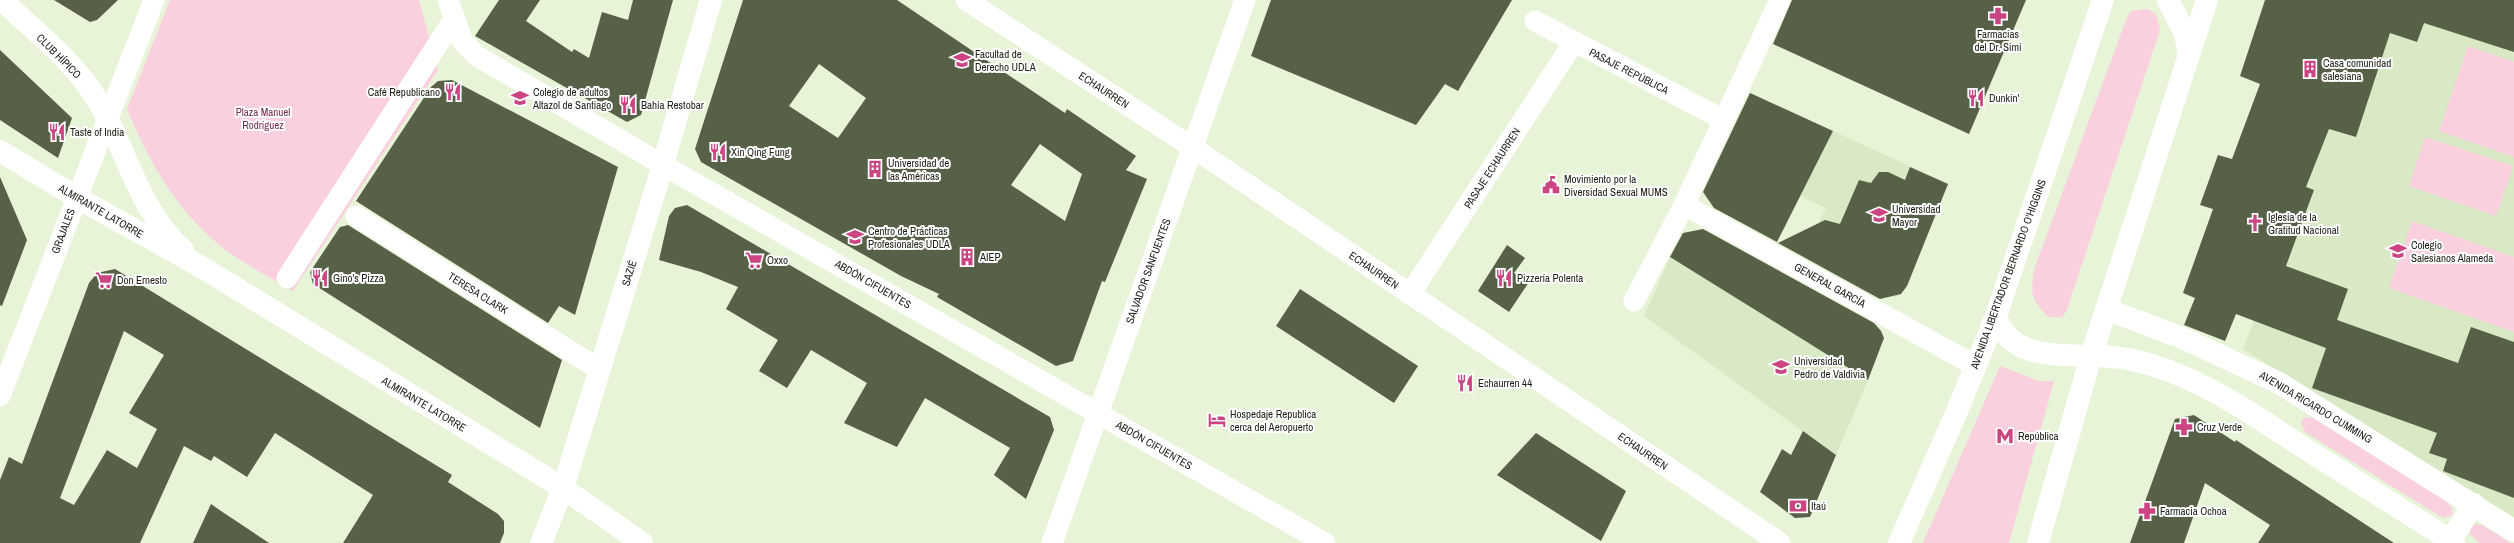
<svg xmlns="http://www.w3.org/2000/svg" width="2514" height="543" font-family="'Archivo Narrow',sans-serif">
	<style>
		.built { fill: #d9e9c5 }
		.green { fill: #fad0de }
		.building { fill: #566147; fill-rule: evenodd }
		.lines { fill: none; stroke-linecap: round; stroke-linejoin: round }
		.street { stroke: #fff; stroke-width: 21 }
		.secondary { stroke: #fff; stroke-width: 22 }
		.primary { stroke: #fff; stroke-width: 22 }
		.labels { text-anchor: middle; stroke-width: 4; stroke-linejoin: round; paint-order: stroke }
		.poi-label { font-size: 11px; fill: #1c2016; stroke: #fff; text-anchor: start }
		.street-label { font-size: 11px; fill: #1c2016; stroke: #fff }
		.park-label { font-size: 11px; fill: #76314e; stroke: #fff }
	</style>
	<rect width="100%" height="100%" fill="#e7f4d7"/>
	<g class="built">
		<path d="M2493,0H2514V517L2243,349L2287,236L2296,239L2314,190L2306,187L2329,129L2356,137L2390,33L2417,42L2424,23L2401,16Z"/>
		<path d="M1833,131L1948,184L1907,286L1901,294L1895,297L1883,296L1804,252L1826,208L1800,196Z"/>
		<path d="M1670,257L1868,380L1836,455L1644,316Z"/>
	</g>
	<g class="green">
		<path d="M170,0H419L438,70L293,291C268,276 240,262 218,244C175,208 148,160 127,109Z"/>
		<path d="M2148,9L2156,14L2160,30L2066,312L2062,317H2049C2030,301 2030,291 2035,267L2126,20L2131,11Z"/>
		<path d="M2468,46L2514,62V157L2439,131Z"/>
		<path d="M2425,137L2513,166L2496,216L2409,186Z"/>
		<path d="M2412,221L2514,257V332L2389,288Z"/>
		<path d="M2000,366L2039,381H2054L2009,543H1923Z"/>
		<path d="M2306,417L2313,418L2447,502L2452,508V515L2445,518L2438,515L2305,432L2301,424L2302,420Z"/>
		<path d="M2476,524L2484,526L2510,543H2480L2470,534L2471,528Z"/>
	</g>
	<g class="building">
		<path d="M54,0H118L97,20L90,22Z"/>
		<path d="M499,0H540L526,21L572,52L574,49L589,58L602,12L628,20L633,0H673L641,115L627,122L475,36Z"/>
		<path d="M743,0H897L1065,113L1067,109L1136,156L1126,170L1147,179L1105,282L1102,281L1073,361L1056,366L937,297L939,294L901,276L701,162L695,149ZM819,64L866,98L838,138L789,106ZM1040,144L1082,174L1065,221L1011,185Z"/>
		<path d="M1271,0H1512L1458,91L1445,84L1416,125L1251,56Z"/>
		<path d="M1792,0H2026L1969,134L1773,44Z"/>
		<path d="M2265,0H2514V52L2424,23L2417,42L2390,33L2356,137L2329,129L2306,187L2314,190L2286,266L2348,289L2337,320L2458,363L2471,327L2514,342V498L2443,471L2447,459L2429,453L2437,433L2312,388L2326,348L2236,314L2225,341L2184,325L2195,298L2183,293L2213,209L2200,205L2218,155L2232,159L2260,84L2240,76Z"/>
		<path d="M0,50L72,118L58,158L0,120Z"/>
		<path d="M452,80L618,167L575,315L559,306L548,323L356,201L431,87L438,81Z"/>
		<path d="M1750,93L1833,131L1777,242L1714,208L1703,192Z"/>
		<path d="M1910,167L1948,184L1907,286L1901,294L1880,299L1778,243L1825,220L1840,224L1859,180L1871,183L1879,172H1888L1905,180Z"/>
		<path d="M0,177L27,240L2,306L0,305Z"/>
		<path d="M687,205L1050,417L1054,430L1026,499L994,475L1010,448L925,398L897,447L844,423L867,383L811,350L787,388L759,371L778,340L726,309L738,287L701,272L659,260L669,216L675,208Z"/>
		<path d="M348,225L562,360L540,428L313,284L310,272L340,227Z"/>
		<path d="M1703,229L1874,323L1881,331L1884,338L1868,380L1670,257L1683,233Z"/>
		<path d="M1507,245L1525,258L1514,273L1529,282L1509,312L1478,291Z"/>
		<path d="M115,269L452,475L448,482L498,514L504,521V533L500,543H343L373,495L275,433L247,477L214,456L211,461L184,446L140,543H0V480L9,457L22,464L89,283L97,273ZM124,331L164,355L129,413L157,429L137,468L107,450L74,505L60,498Z"/>
		<path d="M1300,289L1418,366L1394,403L1276,326Z"/>
		<path d="M2194,415L2235,442L2236,440L2394,543H2258L2270,525L2205,483L2184,543H2130L2175,419Z"/>
		<path d="M1803,431L1836,455L1810,517L1795,518L1760,492L1782,449L1791,455Z"/>
		<path d="M1536,433L1626,491L1601,541L1497,475Z"/>
		<path d="M211,504L224,513L269,543H193Z"/>
	</g>
	<g class="lines">
		<g class="street">
			<path d="M448,0L463,42L477,56L663,165L1325,543"/>
			<path d="M966,0L1192,147L1780,543"/>
			<path d="M1535,21L1724,120"/>
			<path d="M1684,205L1976,366"/>
			<path d="M356,216L600,370"/>
			<path d="M287,278L454,19"/>
			<path d="M1410,294L1574,42"/>
			<path d="M1634,301L1684,205L1780,0"/>
			<path d="M0,396L154,0"/>
			<path d="M1052,543L1245,0"/>
		</g>
		<g class="secondary">
			<path d="M2,0C34,31 73,60 96,98C127,148 137,209 183,250"/>
			<path d="M0,151L76,197L203,268L563,488L642,543"/>
			<path d="M2106,309L2185,339L2279,383L2514,531"/>
			<path d="M2091,356C2173,354 2249,413 2315,455C2361,484 2408,513 2454,543"/>
			<path d="M2450,541L2474,504"/>
			<path d="M541,543L563,488L656,188L711,0"/>
		</g>
		<g class="primary">
			<path d="M2168,0L2185,34L2189,56"/>
			<path d="M1996,316C2010,359 2054,354 2091,356"/>
			<path d="M1899,543L1958,409L1996,316L2103,0"/>
			<path d="M2038,543L2091,356L2207,0"/>
		</g>
	</g>
	<defs>
		<g id="pharmacy-bare" transform="scale(1.38)"><path d="M-2-6h4v4h4v4h-4v4h-4v-4h-4v-4h4Z" fill="#cc4482" stroke="#fff" stroke-width="2.5" paint-order="stroke"/></g>
		<g id="university-bare" transform="scale(1.38)"><path d="M0-5L7-2L0 1L-7-2ZM-4 1L0 2.5L4 1V4Q0 6-4 4Z" fill="#cc4482" stroke="#fff" stroke-width="2.5" paint-order="stroke"/></g>
		<g id="building-bare" transform="scale(1.38)"><path d="M-4-6H4V6H1V3H-1V6H-4ZM-2.5-4.3h1.7v1.8h-1.7ZM.8-4.3h1.7v1.8H.8ZM-2.5-1h1.7V.8h-1.7ZM.8-1h1.7V.8H.8Z" fill="#cc4482" stroke="#fff" stroke-width="2.5" paint-order="stroke"/></g>
		<g id="restaurant-bare" transform="scale(1.38)"><path d="M-5-6h1v4h1v-4h1v4h1v-4h1v5L-1.5 .5V6h-2V.5L-5-1ZM5-6V6H3V1.5H1.5Q1.5-4 5-6Z" fill="#cc4482" stroke="#fff" stroke-width="2.5" paint-order="stroke"/></g>
		<g id="school-bare" transform="scale(1.38)"><path d="M0-5L7-2L0 1L-7-2ZM-4 1L0 2.5L4 1V4Q0 6-4 4Z" fill="#cc4482" stroke="#fff" stroke-width="2.5" paint-order="stroke"/></g>
		<g id="civic-bare" transform="scale(1.38)"><path d="M-.6-6.5H3V-4.5H.6V-3L4-1V1h2V6H-6V1h2V-1L-.6-3ZM-1.2 2.5V6h2.4V2.5Z" fill="#cc4482" stroke="#fff" stroke-width="2.5" paint-order="stroke"/></g>
		<g id="church-bare" transform="scale(1.38)"><path d="M-1.2-6h2.4v3.5h3.3v2.4h-3.3V6h-2.4V-.1h-3.3v-2.4h3.3Z" fill="#cc4482" stroke="#fff" stroke-width="2.5" paint-order="stroke"/></g>
		<g id="supermarket-bare" transform="scale(1.38)"><path d="M-6-5.5h2.5l.6 2H6L4.5 2H-2.5L-4.4-4H-6ZM-1.5 3.2a1.3 1.3 0 1 0 .1 0ZM3 3.2a1.3 1.3 0 1 0 .1 0Z" fill="#cc4482" stroke="#fff" stroke-width="2.5" paint-order="stroke"/></g>
		<g id="hotel-bare" transform="scale(1.38)"><path d="M-6-4.5h1.5V1H6V5H4.5V3h-9V5H-6ZM-4 0a1.8 1.8 0 1 1 3.6 0ZM.5 0V-2.5h3Q6-2.5 6 0Z" fill="#cc4482" stroke="#fff" stroke-width="2.5" paint-order="stroke"/></g>
		<g id="metro-bare" transform="scale(1.38)"><path d="M-5.5 5V-5H-3L0 0L3-5H5.5V5H3V-.5L0 4L-3-.5V5Z" fill="#cc4482" stroke="#fff" stroke-width="2.5" paint-order="stroke"/></g>
		<g id="bank-bare" transform="scale(1.38)"><path d="M-6-4H6V4H-6ZM0-2.3a2.3 2.3 0 1 0 0 4.6a2.3 2.3 0 1 0 0-4.6Z" fill="#cc4482" stroke="#fff" stroke-width="2.5" paint-order="stroke"/></g>
	</defs>
	<g fill-rule="evenodd">
		<use href="#pharmacy-bare" x="1998" y="16"/>
		<use href="#university-bare" x="962" y="60"/>
		<use href="#building-bare" x="2310" y="69"/>
		<use href="#restaurant-bare" x="453" y="92"/>
		<use href="#school-bare" x="520" y="98"/>
		<use href="#restaurant-bare" x="1976" y="98"/>
		<use href="#restaurant-bare" x="628" y="105"/>
		<use href="#restaurant-bare" x="57" y="132"/>
		<use href="#restaurant-bare" x="718" y="152"/>
		<use href="#building-bare" x="875" y="169"/>
		<use href="#civic-bare" x="1551" y="185"/>
		<use href="#university-bare" x="1879" y="215"/>
		<use href="#church-bare" x="2255" y="223"/>
		<use href="#university-bare" x="855" y="237"/>
		<use href="#school-bare" x="2398" y="251"/>
		<use href="#building-bare" x="967" y="257"/>
		<use href="#supermarket-bare" x="754" y="260"/>
		<use href="#restaurant-bare" x="320" y="278"/>
		<use href="#restaurant-bare" x="1504" y="278"/>
		<use href="#supermarket-bare" x="104" y="280"/>
		<use href="#university-bare" x="1781" y="367"/>
		<use href="#restaurant-bare" x="1465" y="383"/>
		<use href="#hotel-bare" x="1217" y="420"/>
		<use href="#pharmacy-bare" x="2184" y="427"/>
		<use href="#metro-bare" x="2005" y="436"/>
		<use href="#bank-bare" x="1798" y="506"/>
		<use href="#pharmacy-bare" x="2147" y="511"/>
	</g>
	<g class="labels">
		<g class="poi-label">
			<text x="1998" y="38" text-anchor="middle">Farmacias<tspan x="1998" dy="13">del Dr. Simi</tspan></text>
			<text x="975" y="58">Facultad de<tspan x="975" dy="13">Derecho UDLA</tspan></text>
			<text x="2323" y="67">Casa comunidad<tspan x="2323" dy="13">salesiana</tspan></text>
			<text x="440" y="96" text-anchor="end">Café Republicano</text>
			<text x="533" y="96">Colegio de adultos<tspan x="533" dy="13">Altazol de Santiago</tspan></text>
			<text x="1989" y="102">Dunkin'</text>
			<text x="641" y="109">Bahía Restobar</text>
			<text x="70" y="136">Taste of India</text>
			<text x="731" y="156">Xin Qing Fung</text>
			<text x="888" y="167">Universidad de<tspan x="888" dy="13">las Américas</tspan></text>
			<text x="1564" y="183">Movimiento por la<tspan x="1564" dy="13">Diversidad Sexual MUMS</tspan></text>
			<text x="1892" y="213">Universidad<tspan x="1892" dy="13">Mayor</tspan></text>
			<text x="2268" y="221">Iglesia de la<tspan x="2268" dy="13">Gratitud Nacional</tspan></text>
			<text x="868" y="235">Centro de Prácticas<tspan x="868" dy="13">Profesionales UDLA</tspan></text>
			<text x="2411" y="249">Colegio<tspan x="2411" dy="13">Salesianos Alameda</tspan></text>
			<text x="980" y="261">AIEP</text>
			<text x="767" y="264">Oxxo</text>
			<text x="333" y="282">Gino's Pizza</text>
			<text x="1517" y="282">Pizzería Polenta</text>
			<text x="117" y="284">Don Ernesto</text>
			<text x="1794" y="365">Universidad<tspan x="1794" dy="13">Pedro de Valdivia</tspan></text>
			<text x="1478" y="387">Echaurren 44</text>
			<text x="1230" y="418">Hospedaje Republica<tspan x="1230" dy="13">cerca del Aeropuerto</tspan></text>
			<text x="2197" y="431">Cruz Verde</text>
			<text x="2018" y="440">República</text>
			<text x="1811" y="510">Itaú</text>
			<text x="2160" y="515">Farmacia Ochoa</text>
		</g>
		<g class="street-label">
			<text transform="translate(59 56) rotate(45)" y="4">CLUB HÍPICO</text>
			<text transform="translate(1629 71) rotate(27)" y="4">PASAJE REPÚBLICA</text>
			<text transform="translate(1104 90) rotate(33)" y="4">ECHAURREN</text>
			<text transform="translate(1492 168) rotate(-57)" y="4">PASAJE ECHAURREN</text>
			<text transform="translate(101 211) rotate(30)" y="4">ALMIRANTE LATORRE</text>
			<text transform="translate(63 231) rotate(-69)" y="4">GRAJALES</text>
			<text transform="translate(1374 270) rotate(34)" y="4">ECHAURREN</text>
			<text transform="translate(1148 271) rotate(-70)" y="4">SALVADOR SANFUENTES</text>
			<text transform="translate(629 273) rotate(-73)" y="4">SAZIÉ</text>
			<text transform="translate(2008 274) rotate(-70)" y="4">AVENIDA LIBERTADOR BERNARDO O'HIGGINS</text>
			<text transform="translate(873 284) rotate(30)" y="4">ABDÓN CIFUENTES</text>
			<text transform="translate(1830 285) rotate(29)" y="4">GENERAL GARCÍA</text>
			<text transform="translate(478 293) rotate(32)" y="4">TERESA CLARK</text>
			<text transform="translate(424 404) rotate(31)" y="4">ALMIRANTE LATORRE</text>
			<text transform="translate(2316 407) rotate(31)" y="4">AVENIDA RICARDO CUMMING</text>
			<text transform="translate(1154 445) rotate(30)" y="4">ABDÓN CIFUENTES</text>
			<text transform="translate(1643 451) rotate(34)" y="4">ECHAURREN</text>
		</g>
		<g class="park-label">
			<text x="263" y="116">Plaza Manuel<tspan x="263" dy="13">Rodríguez</tspan></text>
		</g>
	</g>
</svg>
